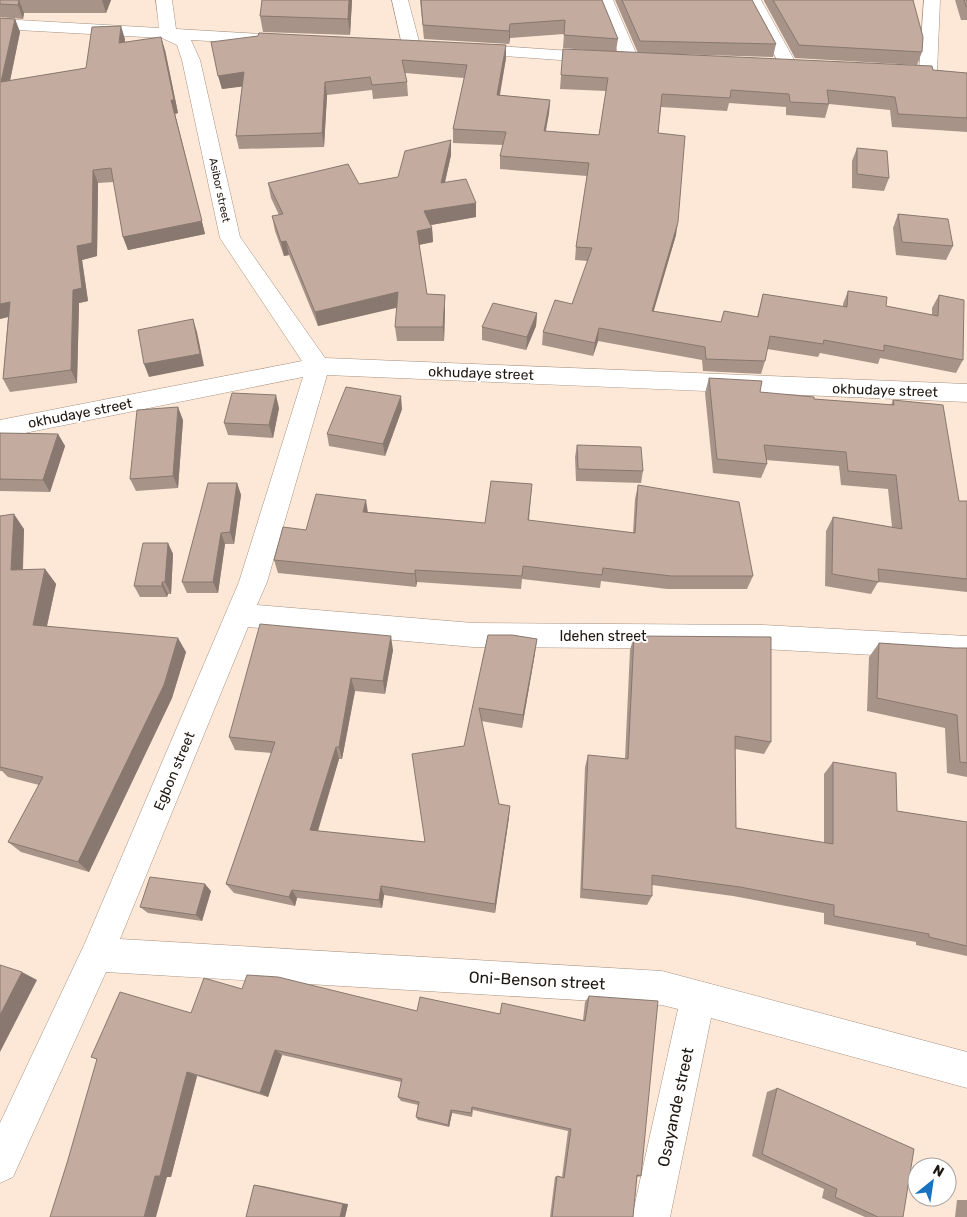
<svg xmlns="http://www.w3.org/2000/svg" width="967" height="1217" font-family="Rubik,sans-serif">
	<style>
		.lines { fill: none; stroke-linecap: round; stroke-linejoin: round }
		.street-casing { stroke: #a59181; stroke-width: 1 }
		.street { fill: #fff; fill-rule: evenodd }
		.wall { fill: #a89389 }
		.shaded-wall { fill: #88786f }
		.building { fill: #c3ab9f; stroke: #88786f }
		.labels { text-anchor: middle; stroke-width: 4; stroke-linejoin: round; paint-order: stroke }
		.far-street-label { font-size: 11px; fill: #1f1711; stroke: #fff }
		.street-label { font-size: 14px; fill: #1f1711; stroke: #fff }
		.near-street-label { font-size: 16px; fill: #1f1711; stroke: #fff }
	</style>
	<rect width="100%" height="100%" fill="#fde7d6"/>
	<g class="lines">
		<g class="street-casing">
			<g id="street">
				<path d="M156,0H172L176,29L279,35L285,36L288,40L285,44L279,45L191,40L200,60L240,237L325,358L967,384V402L327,375L267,582L257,605L473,623L763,625L967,636V660L763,649L473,647L248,627L120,939L662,971L967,1052V1088L711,1018L670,1217H632L678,1009L662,1005L106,972L13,1177L0,1183V1123L85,943L239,582L303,377L0,438V420L302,361L220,238L182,60L177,45L162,38L0,29V19L159,28Z"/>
				<path d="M392,0H408L420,45L417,49H405L402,45Z"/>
				<path d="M597,0H613L639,60L636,64H624L621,60Z"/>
				<path d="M745,0H761L797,65L794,69H782Z"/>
				<path d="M924,0H940L937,72L934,76H922L919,72Z"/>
				<path d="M469,44L601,53L607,54L610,58L607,62L601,63L463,53L460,49L463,45Z"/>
			</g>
		</g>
		<use href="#street" class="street"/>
	</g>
	<g class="wall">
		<path d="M0,0H111L106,13H24L23,19L0,17Z"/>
		<path d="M262,0H352L350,35L263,32L260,16Z"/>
		<path d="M420,0H602L618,39L616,51L638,53L615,0H752L776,44L773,57L673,54L933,70L967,73V132L892,127L890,110L829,104L825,118L786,115V107L729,103L727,111L661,107L658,133L676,235L653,311L721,322L724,311L757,317L763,294L843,307V304L848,291L886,306L932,315V308L939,295L963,360L956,373L880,358L878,364L820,353L818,357L767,349L765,361L761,374L703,371L702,360L598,341L593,356L542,345L543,332L572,304L588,261L575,260L576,247L587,176L500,169V156L503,145L453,143V129L464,78L405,73L407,82L408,96L373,99L372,90L327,95L324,147L239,149L236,136L242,86L222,89L211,42L506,58L500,95L550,100L549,113L546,131L599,135L606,91L560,89L563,49L597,51L563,48L564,34L510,38L509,44L424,39Z"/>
		<path d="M764,0H913L922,52L917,65L795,58L764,1Z"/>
		<path d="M955,0H967V20H961Z"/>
		<path d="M0,18L15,19L20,32L10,81L86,68L125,39V42L165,50L178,113L175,114L205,234L128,250L123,237L114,182L98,183L97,256L82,260L88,301L79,303L77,383L10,392L3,379L8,317L0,319Z"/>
		<path d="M451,140V155L445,183L476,217L431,225L432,228L433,242L419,245L427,294L445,295V309L444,341H397L395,327L397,307L318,326L289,255L284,256L275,231L272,216L279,215L271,198L268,183L359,184L398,177Z"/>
		<path d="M857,148L889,178L884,191L852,188V161Z"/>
		<path d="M898,214L953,246L946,260L896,255L893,228Z"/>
		<path d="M537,313L536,326L526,350L482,340V327Z"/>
		<path d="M709,378L760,392L814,399L891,405L893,400L959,501H967V592L878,582L871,594L825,586L826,531L833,517L892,527L888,489L841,485L839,466L766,460L767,464L761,478L713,473L705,393Z"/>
		<path d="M279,408L273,438L228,435L224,423Z"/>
		<path d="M402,409L385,456L329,446L327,434Z"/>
		<path d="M183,420L178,488L136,491L130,479Z"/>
		<path d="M0,433L58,434L65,446L50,492L0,491Z"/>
		<path d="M577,445L643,471L641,483L576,481L575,457Z"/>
		<path d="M237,483L241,495L234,544H225L218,593H187L182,582Z"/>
		<path d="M532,484L529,521L633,533L635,499L638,485L753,576L747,589H667L601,581L600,588L522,579L521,589L417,582L416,587L278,573L274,560L306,530L368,512L485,523Z"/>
		<path d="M0,516L24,529L23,570L45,569L56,584L47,626L186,652L172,698L89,872L21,852L8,842L39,785L8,777L2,771H0Z"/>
		<path d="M168,543L173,554L171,594H168L167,597H140L134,586Z"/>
		<path d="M488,635L535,653L522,728L481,721L499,804L509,817L495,913L384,895L382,908L297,898L295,906L234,893L226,884L272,753L235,750L229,737L393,650L385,694L355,691L342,759H339L318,831L425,842L464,746Z"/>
		<path d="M634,636L771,742L764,754L735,749L736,828L824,843V774L833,762L897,811L967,822V956L916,945V942L824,924V913L733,896L652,885V896L647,905L580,898L585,767L588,755L625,759L630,650Z"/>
		<path d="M879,643L954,648H967V777L947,773L945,728L867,711L869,657Z"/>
		<path d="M211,891L202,921L148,913L140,907Z"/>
		<path d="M242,989L417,1011L500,1014L583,1020L585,1002L589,996L641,1176L637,1177L633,1217H550L555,1177L557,1176L562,1177L568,1131L473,1110L472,1117L452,1113L449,1127L418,1120L416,1117L418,1105L401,1101L398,1097L401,1082L282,1055L268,1097L197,1076L171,1177H167L191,1013Z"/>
		<path d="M777,1088L903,1217H865L822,1198L824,1189L752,1156L767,1092Z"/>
		<path d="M254,1185L263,1186L348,1204L345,1217H246Z"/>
		<path d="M957,1200H967V1217H955Z"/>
	</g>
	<g class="shaded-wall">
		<path d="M19,0L24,13L23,19L18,5Z"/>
		<path d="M102,0H111L106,13Z"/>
		<path d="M349,0H352L350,35L348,19Z"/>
		<path d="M15,19L20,32L7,95L1,82Z"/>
		<path d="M510,24V38L509,44V31Z"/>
		<path d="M121,26L125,39L123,56L119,43Z"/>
		<path d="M161,37L165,50L178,113L175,114L205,234L128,250L123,237L171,100Z"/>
		<path d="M506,45V58L497,109V95Z"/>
		<path d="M244,72L247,86L222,89L218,76Z"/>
		<path d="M325,82L327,95L324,147L322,133Z"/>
		<path d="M550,100L549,113L543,144L544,131Z"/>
		<path d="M451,140V155L441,198V183Z"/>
		<path d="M93,170L98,183L97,256L82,260L88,301L79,303L77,383L71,370L73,290L77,246Z"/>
		<path d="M476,203V217L425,226L424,211Z"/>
		<path d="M678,222L676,235L650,324L652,311Z"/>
		<path d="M432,228L433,242L418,245L417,231Z"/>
		<path d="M286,241L289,255L284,256L281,242Z"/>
		<path d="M398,292L400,307L318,326L315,312Z"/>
		<path d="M445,295V309L444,341L443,327Z"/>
		<path d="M10,302L16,315L0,319V304Z"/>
		<path d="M537,313L536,326L526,350L527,337Z"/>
		<path d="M193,319L197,332L204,366L149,377L144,364Z"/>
		<path d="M599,328L598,341L593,356L595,343Z"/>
		<path d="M276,395L279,408L273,438L269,425Z"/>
		<path d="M401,396L402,409L385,456L383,444Z"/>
		<path d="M178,407L183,420L178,488L173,476Z"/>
		<path d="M58,434L65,446L50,492L43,480Z"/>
		<path d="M237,483L241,495L234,544L230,532Z"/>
		<path d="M366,500L368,513L363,512Z"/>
		<path d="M14,514L24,529L22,585L11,570Z"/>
		<path d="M221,533L225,544L218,593L213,582Z"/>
		<path d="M168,543L173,554L171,594L165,582Z"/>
		<path d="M45,569L56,584L44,639L33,625Z"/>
		<path d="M415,570L417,582L416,587L415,574Z"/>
		<path d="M162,582L168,594L167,597L162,586Z"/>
		<path d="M391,636L393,650L385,694L383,681Z"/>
		<path d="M178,638L186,652L172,698L89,872L78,862Z"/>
		<path d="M537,639L535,653L522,728L523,715Z"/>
		<path d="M351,678L355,691L342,759L339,747Z"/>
		<path d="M336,747L339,759L315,840L310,830Z"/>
		<path d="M510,806L509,817L495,913V904Z"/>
		<path d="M205,884L211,891L202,921L196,915Z"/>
		<path d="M381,886L384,895L382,908L379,900Z"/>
		<path d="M292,890L297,898L295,906L289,897Z"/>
		<path d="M22,972L37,980L0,1052V1015Z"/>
		<path d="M275,1050L282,1055L268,1097L260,1093Z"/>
		<path d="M187,1072L197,1076L171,1177H167L156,1217H144L155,1176Z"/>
		<path d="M451,1110L452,1113L449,1127L448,1125Z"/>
		<path d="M343,1204H348L345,1217H340Z"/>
	</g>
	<g class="building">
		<path d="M0,0H19L18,5L0,4Z"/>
		<path d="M262,0H349L348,19L260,16Z"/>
		<path d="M421,0H602L618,39L564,35L565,20L510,24L509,31L423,25Z"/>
		<path d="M622,0H752L776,44L640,41Z"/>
		<path d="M773,0H913L923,37L922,52L799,45Z"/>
		<path d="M964,0H967V7L966,6Z"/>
		<path d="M0,18L15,19L1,82L86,68L92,27L121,26L119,43L161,37L174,100H171L202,221L123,237L111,168L93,170L92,243L77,246L82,288L73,290L71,370L3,379L10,302L0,304Z"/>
		<path d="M259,33L506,45L497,95L550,100L544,131L599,135L608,78L561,75L563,49L932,66L933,70L967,73V118L898,114L895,97L827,90L829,104L790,102L789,94L731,90L730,98L662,94L658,133L685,136L678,222L652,311L721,322L724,311L758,317L763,294L847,307L848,291L887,297L886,306L938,316L939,295L964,300L963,360L884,345V351L824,340L823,344L770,336L765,361L706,359L705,347L599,328L595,343L543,332L555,300L572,304L592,248L576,247L589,163L500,156L506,132L453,129L467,65L402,60L407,82L372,85L370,77L325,82L322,133L236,136L244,72L218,76L211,42L258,36Z"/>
		<path d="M451,140L441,183L466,179L476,203L424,211L432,228L417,231L427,294L445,295L443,327H395L398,292L315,312L286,241L281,242L272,216L283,214L268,183L348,164L359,184L398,177L405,151Z"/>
		<path d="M857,148L887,151L889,178L857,174Z"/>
		<path d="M898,214L948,219L953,246L902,242Z"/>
		<path d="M493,303L537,313L527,337L482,327Z"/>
		<path d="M193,319L200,354L144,364L138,330Z"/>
		<path d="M709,378L762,381L760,392L814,397V399L894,405L893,400L943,405L959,501H967V579L878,569L879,582L832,574L833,517L902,529L896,475L848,471L846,452L764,445L767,464L717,459Z"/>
		<path d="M346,387L401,396L383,444L327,434Z"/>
		<path d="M232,393L276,395L269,425L224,423Z"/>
		<path d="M178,407L173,476L130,479L137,410Z"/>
		<path d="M0,433L58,434L43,480L0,479Z"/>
		<path d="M577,445L641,447L643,471L578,469Z"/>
		<path d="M491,481L532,484L528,520L635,533L638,485L739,502L753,576H671L603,568L602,575L523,566L522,576L415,570V574L274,560L283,527L306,530L316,494L366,500L363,512L485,523Z"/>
		<path d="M208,483H237L230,532L221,533L213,582H182Z"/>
		<path d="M14,514L11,570L45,569L33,625L178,638L164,685L78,862L8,842L43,777L0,767V516Z"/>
		<path d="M143,543H168L165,582H162V586H134Z"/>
		<path d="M260,624L391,636L383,681L351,678L339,747H336L310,830L425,842L412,754L464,746L488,635H512L537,639L523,715L479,708L499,804L510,806L495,904L381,886L379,900L292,890L289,897L226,884L275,742L229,737Z"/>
		<path d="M634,636L771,637V742L735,736L736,828L833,844V762L896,773L897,811L967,822V946L929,937V934L834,916V905L740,887L652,875V896L582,889L588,755L628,759Z"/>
		<path d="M879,643L954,648H967V763L960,762L957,715L877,698Z"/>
		<path d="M150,877L205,884L196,915L140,907Z"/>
		<path d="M0,965L22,972L0,1015Z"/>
		<path d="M247,975L278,977L417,1011L420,997L500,1014L502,1003L585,1021L589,996L658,1001L641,1176L637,1175L633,1217H552L557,1176L564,1178L571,1129L472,1107L471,1113L451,1110L448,1125L416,1117L419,1102L398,1097L402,1079L275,1050L260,1093L187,1072L160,1176H155L144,1217H50L67,1163L97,1059L91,1057L120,992L191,1013L204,978L242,989Z"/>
		<path d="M777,1088L914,1149L903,1217H878L835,1197L837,1189L762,1154Z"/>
		<path d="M254,1185L343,1204L340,1217H246Z"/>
	</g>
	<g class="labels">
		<g class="far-street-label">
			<text transform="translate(220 190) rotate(78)" y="4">Asibor street</text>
		</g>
		<g class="street-label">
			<text transform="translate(481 373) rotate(2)" y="5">okhudaye street</text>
			<text transform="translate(885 390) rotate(2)" y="5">okhudaye street</text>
			<text transform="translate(80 413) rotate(-11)" y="5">okhudaye street</text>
			<text x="603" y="641">Idehen street</text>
			<text transform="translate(174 771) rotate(-67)" y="5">Egbon street</text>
		</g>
		<g class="near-street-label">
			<text transform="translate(537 980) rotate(3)" y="6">Oni-Benson street</text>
			<text transform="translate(675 1107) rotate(-78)" y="6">Osayande street</text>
		</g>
	</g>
	<g transform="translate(932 1182) rotate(30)"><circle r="24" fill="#ffffff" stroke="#a5a2a0"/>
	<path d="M0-4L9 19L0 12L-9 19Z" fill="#1a73c0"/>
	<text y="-8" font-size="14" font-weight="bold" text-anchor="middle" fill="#1f1711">N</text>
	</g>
</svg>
